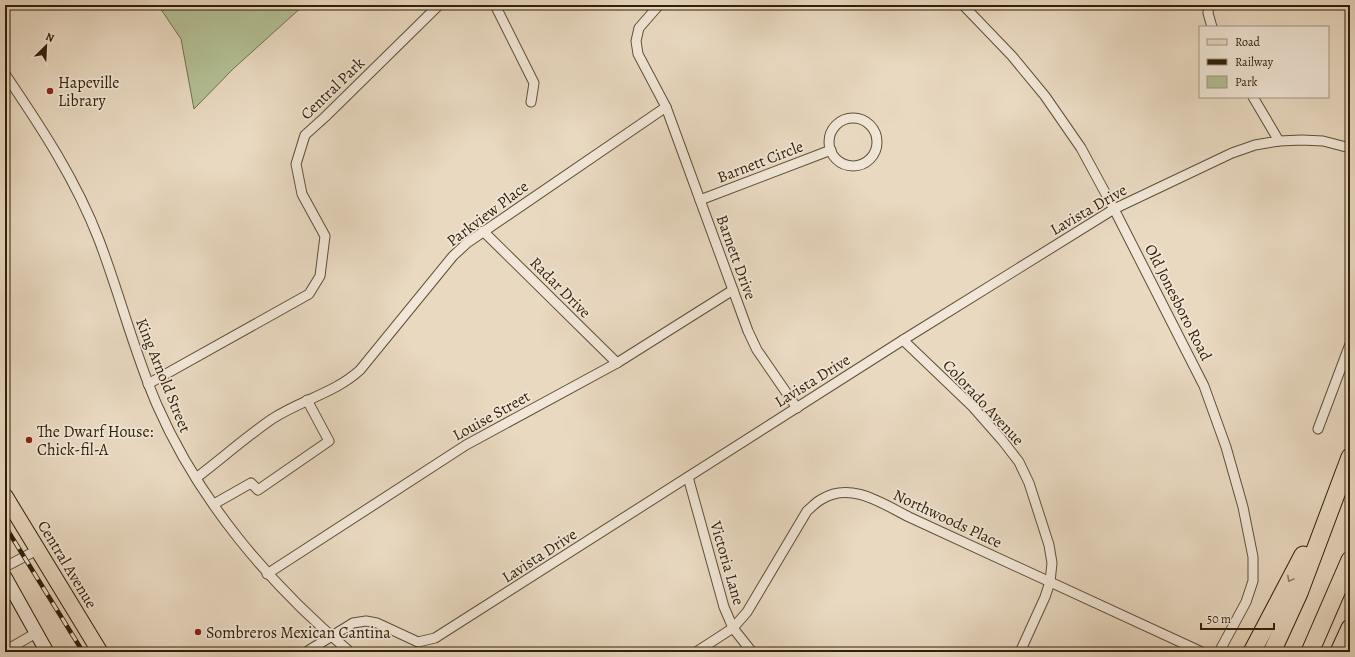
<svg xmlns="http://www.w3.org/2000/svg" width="1355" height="657" font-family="Alegreya,serif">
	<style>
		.green { fill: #b3c095; stroke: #72704e }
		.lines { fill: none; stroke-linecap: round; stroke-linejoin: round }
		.street-casing { stroke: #5f4e36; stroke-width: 11 }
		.secondary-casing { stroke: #311f07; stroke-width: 15 }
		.primary-casing { stroke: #311f07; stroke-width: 17 }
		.highway-casing { stroke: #311f07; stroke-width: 19 }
		.street { stroke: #f1e6d7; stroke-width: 9 }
		.secondary { stroke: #f1e6d7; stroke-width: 13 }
		.primary { stroke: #e9d9c1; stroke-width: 15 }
		.highway { stroke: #e9d9c1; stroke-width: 17 }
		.rail-casing { stroke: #311f07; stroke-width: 4.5 }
		.rail { stroke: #f1e6d7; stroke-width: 3; stroke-dasharray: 9; stroke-linecap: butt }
		.oneway { stroke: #8d7c64 }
		.poi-dot { fill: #8f2418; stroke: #f1e6d7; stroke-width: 1.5 }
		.labels { text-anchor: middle; stroke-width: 3.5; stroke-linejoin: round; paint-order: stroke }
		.poi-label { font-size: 16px; fill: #311f07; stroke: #f1e6d7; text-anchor: start }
		.street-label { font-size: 16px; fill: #311f07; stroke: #f1e6d7 }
	</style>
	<rect width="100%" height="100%" fill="#e9d9c1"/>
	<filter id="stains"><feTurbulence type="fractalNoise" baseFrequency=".005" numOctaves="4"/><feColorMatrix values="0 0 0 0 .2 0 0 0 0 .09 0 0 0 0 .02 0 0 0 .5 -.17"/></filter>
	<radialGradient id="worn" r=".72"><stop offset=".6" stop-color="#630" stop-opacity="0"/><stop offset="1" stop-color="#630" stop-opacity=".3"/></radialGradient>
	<path class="green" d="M158,5H304L233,69L194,109L181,39Z"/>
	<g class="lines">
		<g class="street-casing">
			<g id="street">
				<path d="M495,5L534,83L531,102"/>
				<path d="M659,5L639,28L636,41L638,54L666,107L748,331L757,350L797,408"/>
				<path d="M963,5L1012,56L1045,96L1081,148L1114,209L1204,386L1226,447L1243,507L1253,557V581L1246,602L1219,652"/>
				<path d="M1209,5L1208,13L1212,27"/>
				<path d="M5,74C41,127 76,180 99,240C120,295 134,352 157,405C199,501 270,585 350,652"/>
				<path d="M1253,97L1279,141"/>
				<circle cx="853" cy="142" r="24"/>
				<path d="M700,200L831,150"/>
				<path d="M483,231L617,363"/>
				<path d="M903,340L973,407L1002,440L1019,462L1029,483L1049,545L1052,563L1050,582L1045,597L1020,652"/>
				<path d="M148,384L309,294L320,276L325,236L302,194L296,164L305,135L325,117L439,5"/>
				<path d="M1318,429L1350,344"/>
				<path d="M688,477L724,607L733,628L752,652"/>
				<path d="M196,478C221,459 246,437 272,419C301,400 335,393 360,370L453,256L467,243L666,107"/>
				<path d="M214,504L251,483L258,490L329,441L307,400"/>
				<path d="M5,567L39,549"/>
				<path d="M267,574L466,445L617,363L733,290"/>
				<path d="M5,651L36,633"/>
				<path d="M306,652L353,623L366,621L377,623L418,642L435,638L903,340L1114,209L1232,153L1255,145L1279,141L1302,140L1323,141L1350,148"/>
				<path d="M696,652L733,628L747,612L807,511C812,507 816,502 822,499C851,481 883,504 909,517L1202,652"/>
			</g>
		</g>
		<g class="secondary-casing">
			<path id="secondary" d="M5,577L47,652"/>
		</g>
		<g class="primary-casing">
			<path id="primary" d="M5,496L100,652"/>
		</g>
		<g class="highway-casing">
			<g id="highway">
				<path d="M1252,652L1303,555"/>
				<path d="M1272,652L1299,593L1350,457"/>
				<path d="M1310,652L1350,560"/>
				<path d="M1339,652L1350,628"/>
			</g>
		</g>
		<use href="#street" class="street"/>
		<use href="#secondary" class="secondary"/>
		<use href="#primary" class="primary"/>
		<use href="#highway" class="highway"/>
		<g class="rail-casing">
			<path id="rail" d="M5,526L83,652"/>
		</g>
		<use href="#rail" class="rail"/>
	</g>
	<defs><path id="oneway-chevron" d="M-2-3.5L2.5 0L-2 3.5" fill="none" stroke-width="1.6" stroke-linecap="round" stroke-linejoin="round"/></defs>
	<use class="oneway" href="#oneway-chevron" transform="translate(1290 579) rotate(118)"/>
	<g class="poi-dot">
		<circle cx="50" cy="91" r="4"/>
		<circle cx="29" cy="440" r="4"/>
		<circle cx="198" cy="632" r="4"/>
	</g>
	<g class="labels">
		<g class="poi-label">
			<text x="58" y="88">Hapeville<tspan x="58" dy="18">Library</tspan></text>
			<text x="37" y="437">The Dwarf House:<tspan x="37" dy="18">Chick-fil-A</tspan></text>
			<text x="206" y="638">Sombreros Mexican Cantina</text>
		</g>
		<g class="street-label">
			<text transform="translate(332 88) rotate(-44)" y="6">Central Park</text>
			<text transform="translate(760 161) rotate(-21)" y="6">Barnett Circle</text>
			<text transform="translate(1088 209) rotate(-30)" y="6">Lavista Drive</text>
			<text transform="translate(487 213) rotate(-37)" y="6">Parkview Place</text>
			<text transform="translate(737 257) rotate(70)" y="6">Barnett Drive</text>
			<text transform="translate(561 287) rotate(45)" y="6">Radar Drive</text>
			<text transform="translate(1179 302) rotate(63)" y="6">Old Jonesboro Road</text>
			<text transform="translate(164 375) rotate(68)" y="6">King Arnold Street</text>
			<text transform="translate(812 380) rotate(-32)" y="6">Lavista Drive</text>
			<text transform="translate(984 402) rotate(47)" y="6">Colorado Avenue</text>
			<text transform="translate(491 415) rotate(-29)" y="6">Louise Street</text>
			<text transform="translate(948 518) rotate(25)" y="6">Northwoods Place</text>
			<text transform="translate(539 555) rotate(-33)" y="6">Lavista Drive</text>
			<text transform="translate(728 563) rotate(74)" y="6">Victoria Lane</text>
			<text transform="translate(68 564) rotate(59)" y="6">Central Avenue</text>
		</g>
	</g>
	<rect width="1355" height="657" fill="none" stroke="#e9d9c1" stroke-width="20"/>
	<rect x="6" y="6" width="1343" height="645" fill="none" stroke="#311f07" stroke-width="2"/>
	<rect x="10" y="10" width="1335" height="637" fill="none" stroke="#311f07"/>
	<rect x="1199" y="26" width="130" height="72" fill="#f1e6d7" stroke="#a49684"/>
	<rect x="1207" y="39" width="20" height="6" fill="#e9d9c1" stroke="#a49684"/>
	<text x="1235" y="46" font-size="12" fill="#311f07">Road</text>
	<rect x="1207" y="59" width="20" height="6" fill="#311f07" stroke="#a49684"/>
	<text x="1235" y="66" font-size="12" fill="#311f07">Railway</text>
	<rect x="1207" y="76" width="20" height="12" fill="#b3c095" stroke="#a49684"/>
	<text x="1235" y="86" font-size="12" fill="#311f07">Park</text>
	<g transform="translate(46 46) rotate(24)" stroke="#f1e6d7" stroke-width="3" paint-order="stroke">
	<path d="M0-3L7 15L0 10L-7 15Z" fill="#311f07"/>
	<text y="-6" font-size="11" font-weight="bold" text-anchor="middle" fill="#311f07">N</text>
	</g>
	<path d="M1201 623v6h73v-6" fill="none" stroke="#311f07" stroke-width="2"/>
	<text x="1207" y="623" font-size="12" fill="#311f07" stroke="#f1e6d7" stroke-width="3" paint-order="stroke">50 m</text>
	<rect width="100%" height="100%" filter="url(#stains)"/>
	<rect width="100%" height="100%" fill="url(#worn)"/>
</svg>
